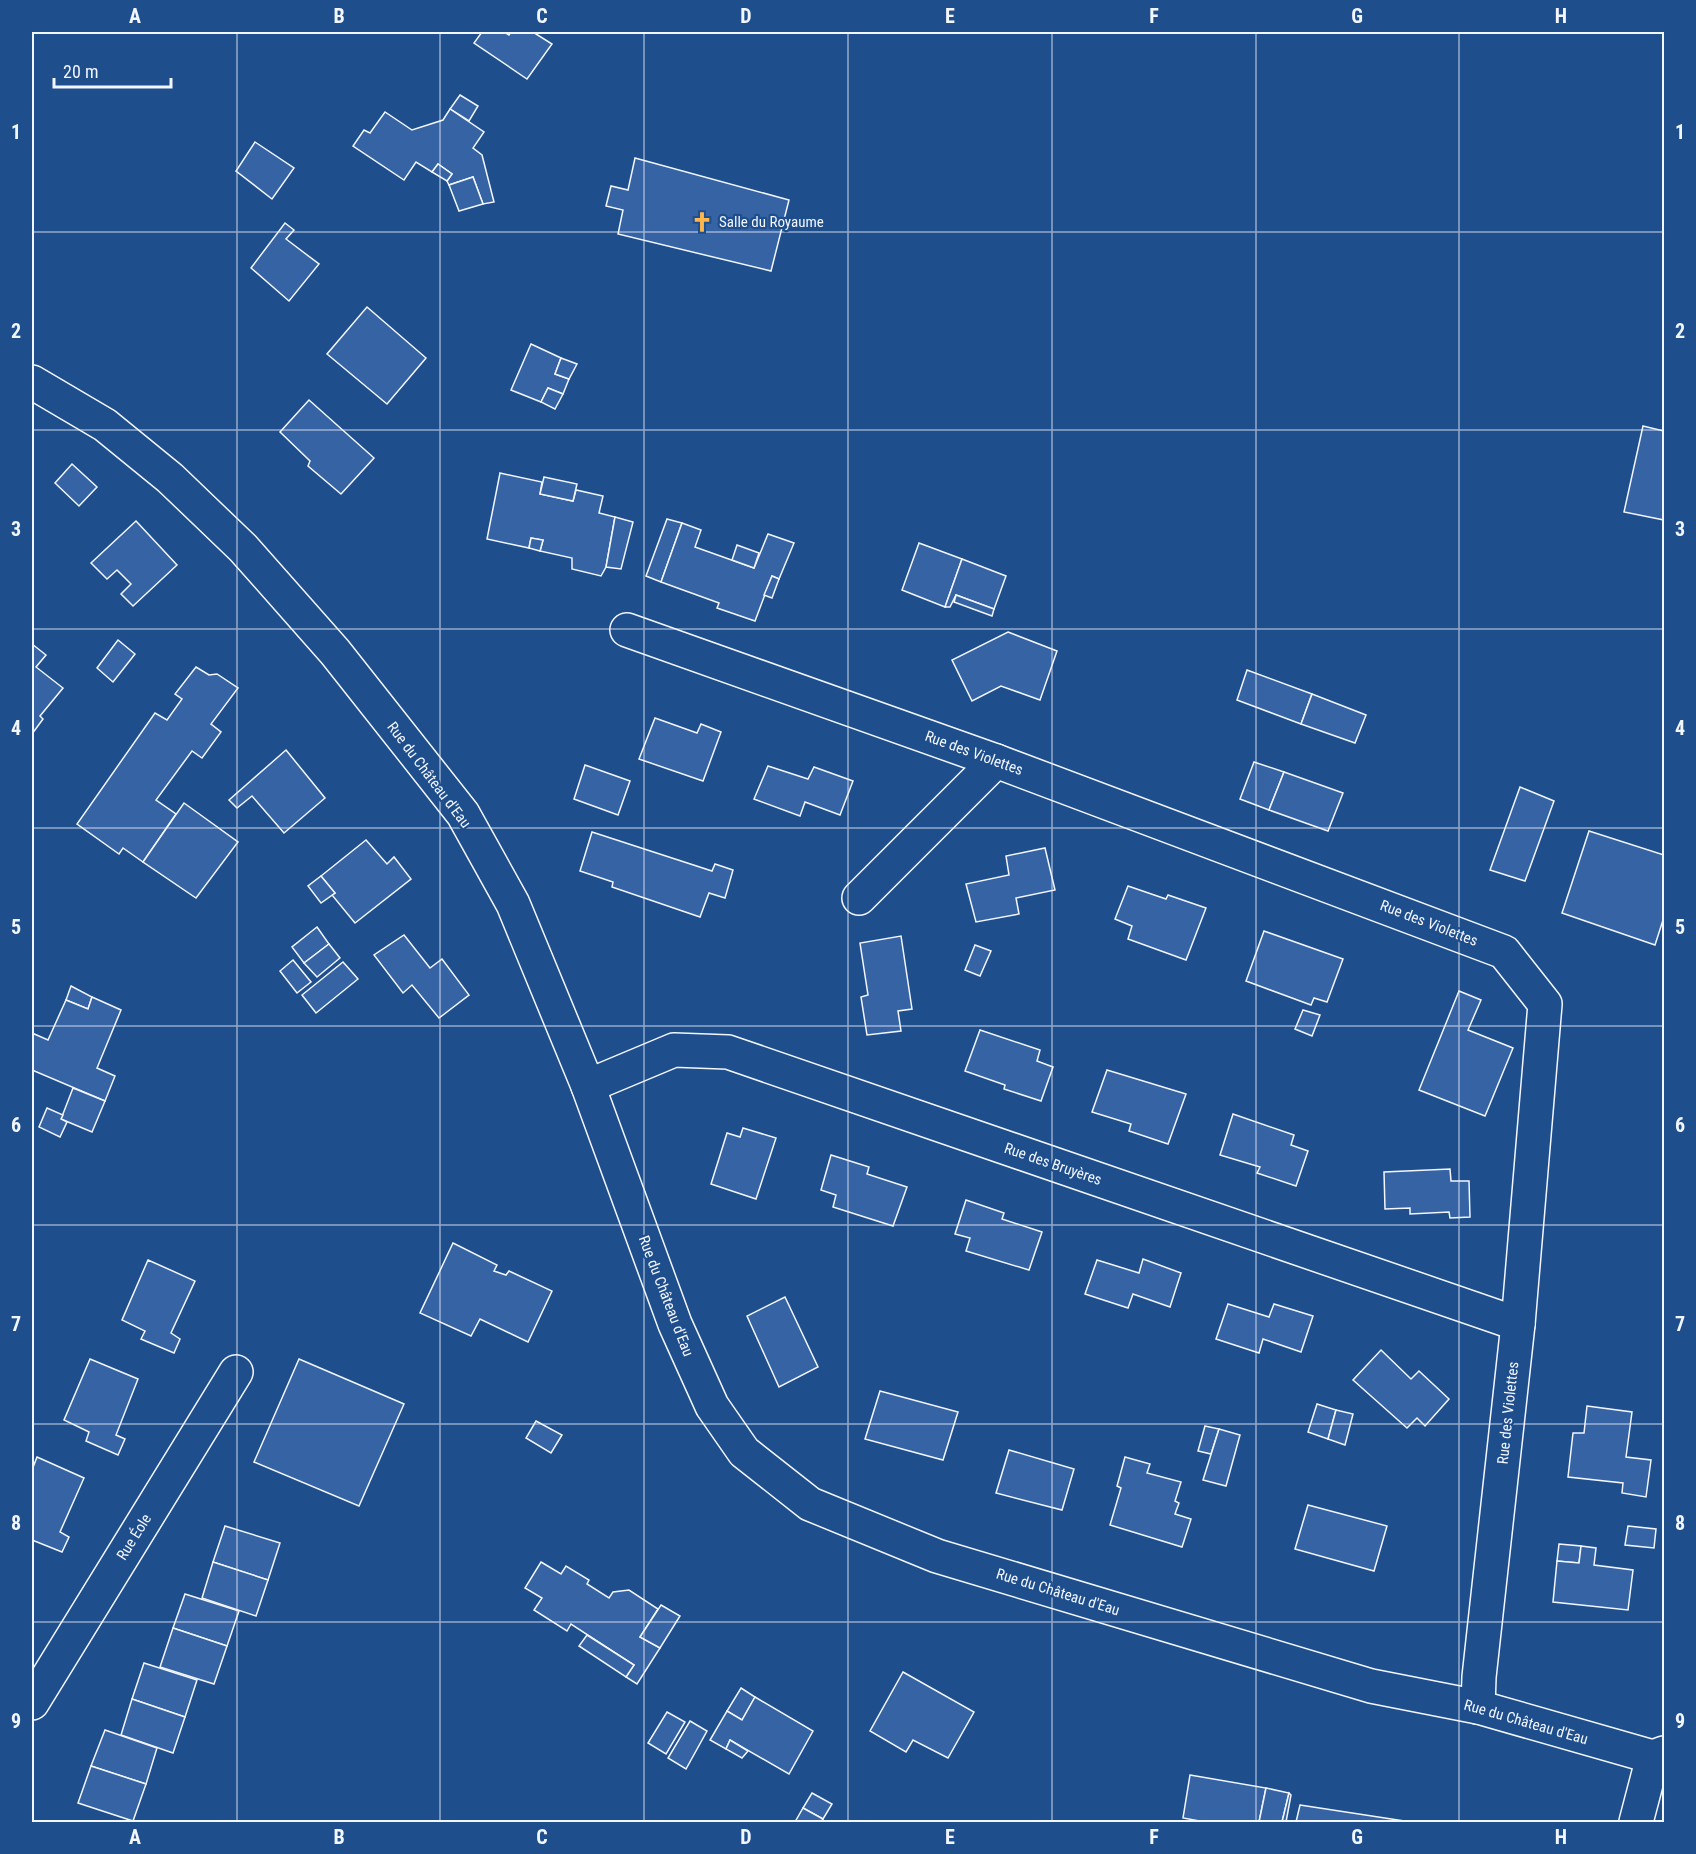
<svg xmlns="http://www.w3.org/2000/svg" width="1696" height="1854" font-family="'Roboto Condensed',sans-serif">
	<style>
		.building { fill: #3563a3; stroke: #f2f6ff; stroke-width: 1.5 }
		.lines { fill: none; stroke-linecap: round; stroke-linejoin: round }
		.street-casing { stroke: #f2f6ff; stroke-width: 36 }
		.street { stroke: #1f4e8c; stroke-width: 33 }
		.grid { fill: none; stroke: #f2f6ff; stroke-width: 1.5; stroke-opacity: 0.55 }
		.labels { text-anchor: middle; stroke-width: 4.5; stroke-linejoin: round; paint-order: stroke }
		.poi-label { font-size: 15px; fill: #f2f6ff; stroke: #1f4e8c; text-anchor: start }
		.street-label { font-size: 15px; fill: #f2f6ff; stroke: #1f4e8c }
		.neatline { fill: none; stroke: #f2f6ff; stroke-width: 2 }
		.grid-label { font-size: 20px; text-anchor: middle; font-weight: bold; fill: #f2f6ff }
	</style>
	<rect width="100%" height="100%" fill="#1f4e8c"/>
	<g class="building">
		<path d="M482,32H504L509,35L511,32H533L552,44L527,79L474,43Z"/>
		<path d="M460,95L478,106L469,121L450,109Z"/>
		<path d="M450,109L484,132L473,148L482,155L494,202L483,204L473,177L449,185L447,181L452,174L438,164L432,172L416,162L404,180L353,146L364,130L370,133L385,112L412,130L443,120Z"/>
		<path d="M255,142L294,168L272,199L236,171Z"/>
		<path d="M635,158L789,200L771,271L618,234L623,210L606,206L611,186L628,190Z"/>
		<path d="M438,164L452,174L447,181L432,172Z"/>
		<path d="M473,177L483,204L459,211L449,185Z"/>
		<path d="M285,223L294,230L286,239L319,264L289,301L251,268Z"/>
		<path d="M367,307L426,358L387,404L327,354Z"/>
		<path d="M531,344L561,358L555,374L569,379L563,394L548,388L541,402L511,390Z"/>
		<path d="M561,358L577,364L569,379L555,374Z"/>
		<path d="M548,388L563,394L555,409L541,402Z"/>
		<path d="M309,400L374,458L341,494L308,466L310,461L280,432Z"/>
		<path d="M1643,426L1664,431V520L1624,512Z"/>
		<path d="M72,464L97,487L79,506L55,483Z"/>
		<path d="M500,473L542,482L540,494L573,501L576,490L603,496L599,513L615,517L606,567L601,576L572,569V558L540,551L543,540L531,538L529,548L487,539Z"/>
		<path d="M544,477L577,484L573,501L540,494Z"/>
		<path d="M615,517L633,522L621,569L606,567Z"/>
		<path d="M667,519L682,523L661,582L646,576Z"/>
		<path d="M136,521L177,565L133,606L121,594L131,584L117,570L107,579L91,563Z"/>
		<path d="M682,523L701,530L695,547L754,568L768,534L794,543L779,579L772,576L755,621L717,608L719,603L661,582Z"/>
		<path d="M531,538L543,540L540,551L529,548Z"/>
		<path d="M919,543L962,559L945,607L902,590Z"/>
		<path d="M737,545L759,553L754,568L732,560Z"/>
		<path d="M962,559L1006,576L994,609L956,595L950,607H945Z"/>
		<path d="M772,576L779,579L772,598L764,595Z"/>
		<path d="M956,595L994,609L992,616L954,602Z"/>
		<path d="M1008,632L1057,651L1040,700L1001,686L972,701L952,660Z"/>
		<path d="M118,640L135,654L113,682L97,668Z"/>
		<path d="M32,644L46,655L36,667L63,688L40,716L43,719L32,734Z"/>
		<path d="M196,667L209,675L217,674L238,688L211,724L221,732L202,758L192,751L156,800L176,814L143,862L123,848L119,854L77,824L155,713L167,720L182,699L175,694Z"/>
		<path d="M1247,670L1312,694L1301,724L1237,700Z"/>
		<path d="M1312,694L1366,715L1355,743L1301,724Z"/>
		<path d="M655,718L697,733L701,724L721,732L703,781L639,759Z"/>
		<path d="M286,750L325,798L284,833L252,796L237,808L229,800Z"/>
		<path d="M1254,762L1284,772L1269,810L1240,799Z"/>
		<path d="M585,765L630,781L618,815L574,799Z"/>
		<path d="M768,766L808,779L814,767L853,781L840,815L805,802L800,816L754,799Z"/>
		<path d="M1284,772L1343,793L1328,831L1269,810Z"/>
		<path d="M1520,787L1554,801L1525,881L1490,870Z"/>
		<path d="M184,803L238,842L196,898L143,862Z"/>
		<path d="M1589,831L1664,855V917L1655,945L1562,913Z"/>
		<path d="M592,832L712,871L715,864L733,870L725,898L709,893L700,917L612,887L613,882L580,871Z"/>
		<path d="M366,840L387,864L394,857L411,879L355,923L332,895L335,893L321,876Z"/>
		<path d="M1045,848L1055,890L1016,898L1019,914L976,922L966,884L1009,875L1006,856Z"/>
		<path d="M321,876L335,893L321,903L308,886Z"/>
		<path d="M1128,886L1166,899L1168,895L1206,908L1186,960L1128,939L1132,926L1115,919Z"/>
		<path d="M317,927L329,944L304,963L292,947Z"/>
		<path d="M1264,931L1343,959L1327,1002L1314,998L1311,1005L1246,981Z"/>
		<path d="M404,935L430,968L442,959L469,995L439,1018L412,985L403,993L374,955Z"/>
		<path d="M901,936L912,1009L898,1011L901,1031L867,1035L861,997L868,995L860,943Z"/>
		<path d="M329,944L340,958L317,977L304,963Z"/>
		<path d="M975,945L991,951L980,976L965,970Z"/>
		<path d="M293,960L311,982L297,993L280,971Z"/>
		<path d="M343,962L358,979L316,1013L302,995Z"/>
		<path d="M71,986L92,997L88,1009L66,1000Z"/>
		<path d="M1459,991L1481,1000L1468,1030L1513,1048L1485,1116L1419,1090Z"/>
		<path d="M92,997L121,1010L97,1068L115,1076L105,1101L32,1070V1033L48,1040L66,1000L88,1009Z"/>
		<path d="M1303,1010L1320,1015L1312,1036L1295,1029Z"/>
		<path d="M980,1030L1040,1050L1037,1061L1053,1067L1041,1101L1004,1089L1005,1085L965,1071Z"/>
		<path d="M1107,1070L1186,1094L1168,1144L1129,1131L1131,1124L1092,1112Z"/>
		<path d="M73,1088L105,1101L92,1132L61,1119Z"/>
		<path d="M47,1108L63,1115L61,1119L67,1122L60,1137L39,1127Z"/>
		<path d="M1233,1114L1294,1135L1291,1145L1308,1151L1296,1186L1257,1173L1260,1167L1220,1155Z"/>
		<path d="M743,1128L776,1138L756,1199L711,1184L727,1133L740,1137Z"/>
		<path d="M831,1155L869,1167L867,1174L907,1187L893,1226L833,1207L836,1195L821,1190Z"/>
		<path d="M1450,1169L1451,1181H1469L1470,1217L1450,1218L1449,1212L1410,1214V1208L1385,1209L1384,1172Z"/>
		<path d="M966,1200L1004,1213L1002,1219L1042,1232L1029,1270L966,1251L970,1238L955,1234Z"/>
		<path d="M453,1243L497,1265L494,1271L506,1275L509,1271L552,1291L528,1342L480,1319L471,1336L420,1313Z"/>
		<path d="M1143,1259L1181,1273L1170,1307L1133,1294L1128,1308L1085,1294L1097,1260L1139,1273Z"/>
		<path d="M148,1260L195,1281L171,1333L180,1339L174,1353L141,1339L145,1331L122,1320Z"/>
		<path d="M785,1297L818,1367L779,1387L747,1316Z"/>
		<path d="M1228,1304L1269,1317L1274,1304L1313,1316L1301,1352L1263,1339L1259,1353L1216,1339Z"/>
		<path d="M1381,1350L1411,1379L1419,1371L1449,1399L1425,1426L1417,1418L1407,1428L1353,1380Z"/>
		<path d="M90,1359L138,1379L116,1435L125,1439L118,1455L86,1441L89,1432L64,1420Z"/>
		<path d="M299,1359L404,1404L359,1506L254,1462Z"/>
		<path d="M880,1391L958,1412L943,1460L865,1439Z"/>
		<path d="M1317,1404L1336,1410L1328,1439L1308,1432Z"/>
		<path d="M1587,1406L1632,1412L1626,1457L1651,1460L1646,1497L1622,1493L1623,1483L1568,1477L1573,1433H1584Z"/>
		<path d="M1336,1410L1353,1414L1345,1445L1328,1439Z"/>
		<path d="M536,1421L562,1435L551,1453L526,1438Z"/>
		<path d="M1205,1426L1219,1429L1211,1454L1198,1451Z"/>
		<path d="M1219,1429L1240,1435L1226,1486L1203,1480Z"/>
		<path d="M1009,1450L1074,1469L1062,1510L996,1493Z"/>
		<path d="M37,1457L84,1478L60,1532L69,1537L62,1552L32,1540L33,1529L32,1470Z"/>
		<path d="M1125,1457L1150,1464L1147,1473L1181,1482L1175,1501L1179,1503L1175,1514L1191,1519L1182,1547L1110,1525L1121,1488L1117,1486Z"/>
		<path d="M1308,1505L1387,1526L1374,1571L1295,1549Z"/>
		<path d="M225,1526L280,1543L268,1580L213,1562Z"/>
		<path d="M1628,1526L1656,1529L1654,1548L1625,1545Z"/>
		<path d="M1559,1544L1581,1546L1579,1563L1557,1561Z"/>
		<path d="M1581,1546L1596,1548L1594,1565L1633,1570L1628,1610L1553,1602L1557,1561L1579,1563Z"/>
		<path d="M213,1562L268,1580L256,1616L202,1598Z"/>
		<path d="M541,1562L561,1574L566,1566L589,1580L587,1584L609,1598L613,1592L629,1590L658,1609L640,1637L660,1648L637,1684L626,1677L634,1665L571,1624L567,1631L534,1610L542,1598L525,1588Z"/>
		<path d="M185,1594L239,1611L227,1646L173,1628Z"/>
		<path d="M661,1605L680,1616L660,1648L640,1637Z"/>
		<path d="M173,1628L227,1646L214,1684L160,1667Z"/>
		<path d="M587,1635L634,1665L626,1677L579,1646Z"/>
		<path d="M144,1663L197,1680L185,1717L132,1699Z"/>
		<path d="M903,1672L974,1712L948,1758L913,1740L906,1752L870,1731Z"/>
		<path d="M741,1688L755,1697L742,1720L727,1711Z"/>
		<path d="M755,1697L813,1731L789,1774L730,1740L726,1749L710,1740L727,1711L742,1720Z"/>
		<path d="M132,1699L185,1717L173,1753L121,1735Z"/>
		<path d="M667,1712L685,1722L666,1754L648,1743Z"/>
		<path d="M690,1721L707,1731L686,1769L668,1758Z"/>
		<path d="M105,1730L157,1748L146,1784L91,1766Z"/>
		<path d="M730,1740L748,1751L742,1758L726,1749Z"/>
		<path d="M91,1766L146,1784L133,1821L78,1803Z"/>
		<path d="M1190,1775L1266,1788L1259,1822H1205L1183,1818Z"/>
		<path d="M1266,1788L1289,1793L1282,1822H1259Z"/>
		<path d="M812,1793L832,1804L823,1819L803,1808Z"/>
		<path d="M1289,1793L1291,1795L1286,1822H1282Z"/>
		<path d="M1300,1805L1411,1822H1296Z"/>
		<path d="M803,1808L823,1819L821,1822H795Z"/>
	</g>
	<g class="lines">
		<g class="street-casing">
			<g id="street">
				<path d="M32,382L105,425L170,478L243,548L335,652L463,814L513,904L588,1086L675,1324L712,1406L744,1452L810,1504L937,1556L1371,1686L1478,1707L1653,1757"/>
				<path d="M627,630L996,761L1504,952L1545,1004L1518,1324L1479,1677L1478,1707"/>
				<path d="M859,898L996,761"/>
				<path d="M588,1086L674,1050L728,1052L1518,1324"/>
				<path d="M32,1703L236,1372"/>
				<path d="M1636,1822L1653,1757L1664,1753"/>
			</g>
		</g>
		<use href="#street" class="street"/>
	</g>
	<path class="grid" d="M237,32V1822M440,32V1822M644,32V1822M848,32V1822M1052,32V1822M1256,32V1822M1459,32V1822M32,232H1664M32,430H1664M32,629H1664M32,828H1664M32,1026H1664M32,1225H1664M32,1424H1664M32,1622H1664"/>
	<defs>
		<g id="church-bare" transform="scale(1.62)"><path d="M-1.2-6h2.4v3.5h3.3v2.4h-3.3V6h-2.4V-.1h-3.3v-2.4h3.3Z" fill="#ffb74d" stroke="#1f4e8c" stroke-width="2.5" paint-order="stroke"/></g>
	</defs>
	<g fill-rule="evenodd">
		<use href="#church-bare" x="702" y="222"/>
	</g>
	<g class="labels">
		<g class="poi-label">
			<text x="719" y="227">Salle du Royaume</text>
		</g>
		<g class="street-label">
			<text transform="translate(974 753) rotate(20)" y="5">Rue des Violettes</text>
			<text transform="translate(429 775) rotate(53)" y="5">Rue du Château d'Eau</text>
			<text transform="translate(1429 923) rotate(21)" y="5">Rue des Violettes</text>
			<text transform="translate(1053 1164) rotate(19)" y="5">Rue des Bruyères</text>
			<text transform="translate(666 1296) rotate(69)" y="5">Rue du Château d'Eau</text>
			<text transform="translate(1508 1413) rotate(-84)" y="5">Rue des Violettes</text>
			<text transform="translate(134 1537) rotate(-58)" y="5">Rue Éole</text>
			<text transform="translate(1058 1592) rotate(17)" y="5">Rue du Château d'Eau</text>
			<text transform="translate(1526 1722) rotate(16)" y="5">Rue du Château d'Eau</text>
		</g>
	</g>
	<rect width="1696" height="1854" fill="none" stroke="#1f4e8c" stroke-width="66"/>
	<path d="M54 78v9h117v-9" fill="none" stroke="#f2f6ff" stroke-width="3"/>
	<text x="63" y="78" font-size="18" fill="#f2f6ff" stroke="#1f4e8c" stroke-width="4.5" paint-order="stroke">20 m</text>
	<rect x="33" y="33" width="1630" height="1788" class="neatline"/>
	<g class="grid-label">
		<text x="135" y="23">A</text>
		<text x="339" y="23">B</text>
		<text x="542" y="23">C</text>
		<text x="746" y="23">D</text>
		<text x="950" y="23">E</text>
		<text x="1154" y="23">F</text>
		<text x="1357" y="23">G</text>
		<text x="1561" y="23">H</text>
		<text x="16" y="139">1</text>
		<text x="1680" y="139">1</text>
		<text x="16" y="338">2</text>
		<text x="1680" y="338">2</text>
		<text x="16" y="536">3</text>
		<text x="1680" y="536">3</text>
		<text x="16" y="735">4</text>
		<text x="1680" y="735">4</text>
		<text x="16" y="934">5</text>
		<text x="1680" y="934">5</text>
		<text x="16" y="1132">6</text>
		<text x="1680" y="1132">6</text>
		<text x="16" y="1331">7</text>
		<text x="1680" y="1331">7</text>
		<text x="16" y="1530">8</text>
		<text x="1680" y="1530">8</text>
		<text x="16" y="1728">9</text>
		<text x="1680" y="1728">9</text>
		<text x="135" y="1844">A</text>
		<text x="339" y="1844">B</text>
		<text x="542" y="1844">C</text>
		<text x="746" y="1844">D</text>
		<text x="950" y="1844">E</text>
		<text x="1154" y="1844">F</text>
		<text x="1357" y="1844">G</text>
		<text x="1561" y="1844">H</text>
	</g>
</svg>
